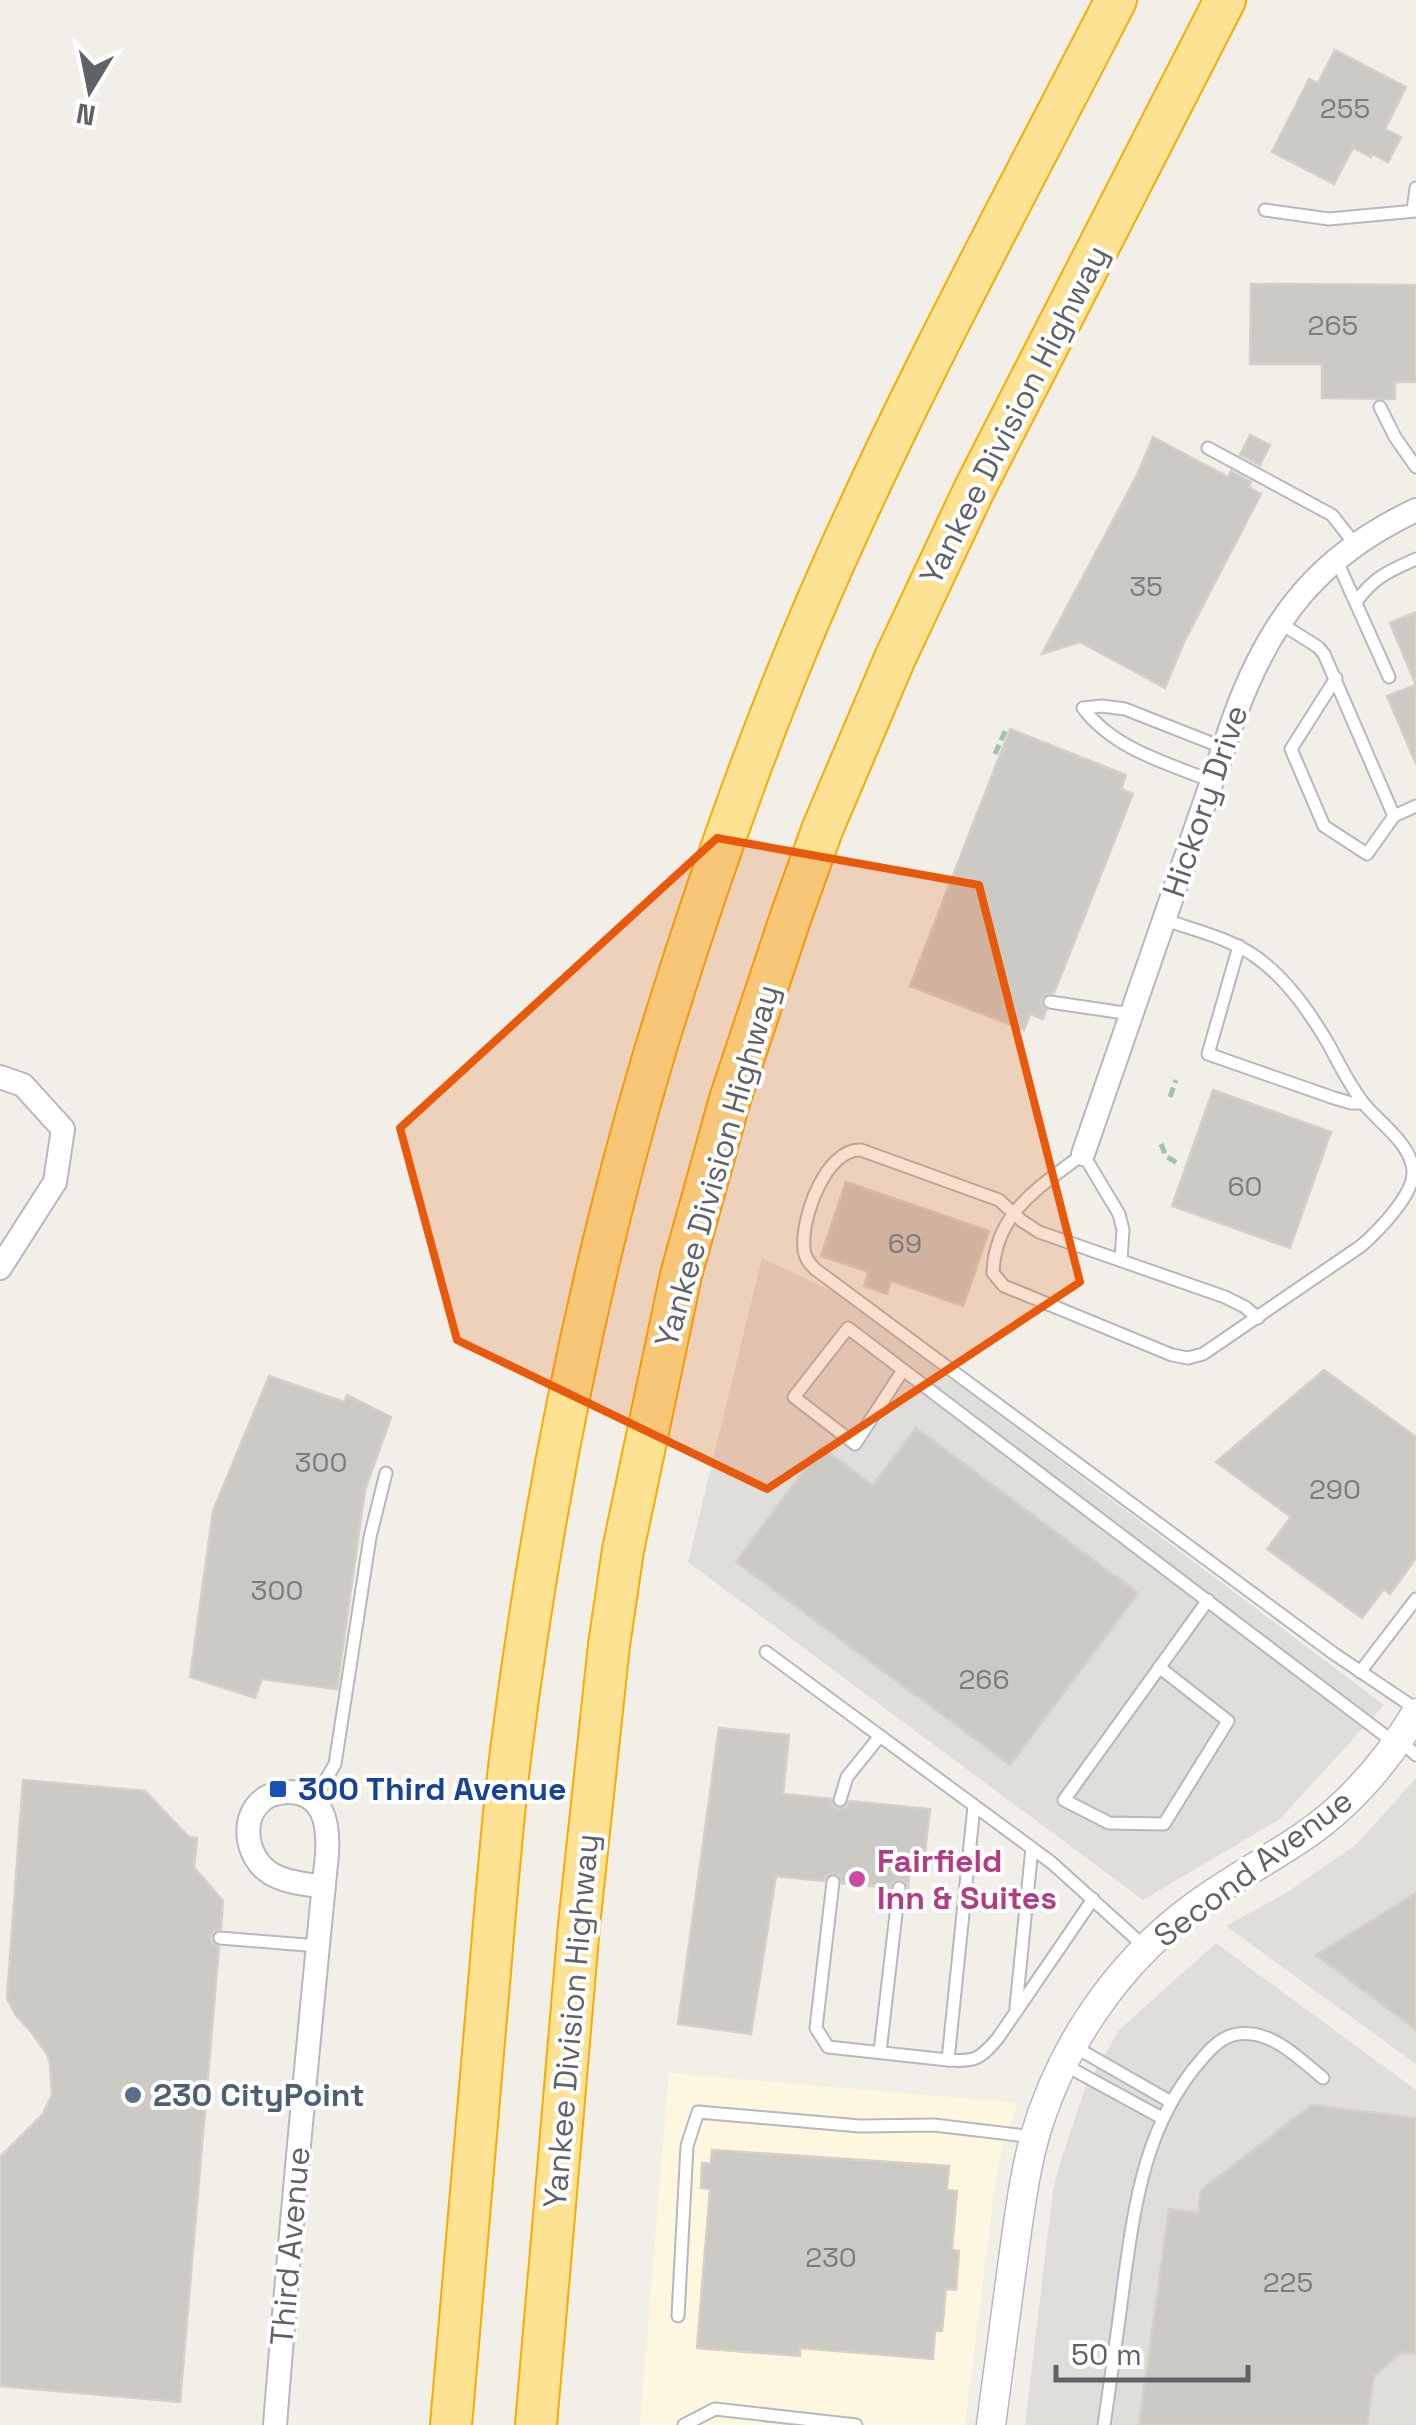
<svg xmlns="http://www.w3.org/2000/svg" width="1416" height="2425" font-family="'Space Grotesk',sans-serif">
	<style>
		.commercial { fill: #fef7e0 }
		.industrial { fill: #e0deda }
		.building { fill: #cccac5; stroke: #d6d1c6; stroke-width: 2.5 }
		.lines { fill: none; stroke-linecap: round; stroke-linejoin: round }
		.service-casing { stroke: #b5b8bc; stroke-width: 15 }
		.minor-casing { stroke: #b5b8bc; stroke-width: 26 }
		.tertiary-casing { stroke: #b5b8bc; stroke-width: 31 }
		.motorway-casing { stroke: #f9ab00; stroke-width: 44 }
		.path { stroke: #9cc7a9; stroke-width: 5; stroke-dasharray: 10 5; stroke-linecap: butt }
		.service { stroke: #fff; stroke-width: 11 }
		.minor { stroke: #fff; stroke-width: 22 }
		.tertiary { stroke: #fff; stroke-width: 28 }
		.motorway { stroke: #fde293; stroke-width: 40 }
		.marked { fill: #e8590c; fill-opacity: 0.2; stroke: #e8590c; stroke-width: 8; stroke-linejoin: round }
		.transit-dot { fill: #1a4fb4; stroke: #fff; stroke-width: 4 }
		.hotel-dot { fill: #d1479c; stroke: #fff; stroke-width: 4 }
		.service-dot { fill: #5c6f8a; stroke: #fff; stroke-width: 4 }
		.labels { text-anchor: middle; stroke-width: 8; stroke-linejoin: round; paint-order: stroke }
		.number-label { font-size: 28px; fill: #7a7d7f }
		.street-label { font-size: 32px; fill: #5f6368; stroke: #fff }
		.transit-label { font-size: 32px; font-weight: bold; fill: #164399; stroke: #fff; text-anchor: start }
		.hotel-label { font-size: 32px; font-weight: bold; fill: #b23c85; stroke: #fff; text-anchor: start }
		.service-label { font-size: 32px; font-weight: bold; fill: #4e5e75; stroke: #fff; text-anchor: start }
	</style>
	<rect width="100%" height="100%" fill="#f1efe8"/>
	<path class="commercial" d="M669,2073L1018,2103L1003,2144L996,2177L965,2425H640Z"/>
	<g class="industrial">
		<path d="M762,1258L838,1294L1384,1705L1280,1819L1143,1900L688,1562Z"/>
		<path d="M1416,1778V2064L1226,1926L1286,1893L1357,1844Z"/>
		<path d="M1216,1943L1416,2090V2425H1025L1053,2190L1061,2160L1084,2091L1119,2030Z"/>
	</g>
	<g class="building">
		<path d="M1335,50L1406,87L1385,129L1401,137L1388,162L1372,154L1371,157L1353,148L1334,184L1272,152L1309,79L1318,83Z"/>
		<path d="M1251,284L1416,285V382H1395V399L1322,398V364H1250Z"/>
		<path d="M1250,435L1270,445L1260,465L1240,455Z"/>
		<path d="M1153,437L1228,477L1231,471L1251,482L1249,487L1261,494L1184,642L1165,688L1080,642L1042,654L1138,473Z"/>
		<path d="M1416,612V764L1387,696L1416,685L1390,623Z"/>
		<path d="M1010,729L1126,775L1121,789L1133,794L1054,993L1046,994L1041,1000L1042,1006L1046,1010L1043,1019L1030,1014L1024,1030L910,986Z"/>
		<path d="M1213,1090L1331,1132L1290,1248L1172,1206Z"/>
		<path d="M846,1182L989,1231L963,1306L891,1281L887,1294L864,1286L869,1272L821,1256Z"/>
		<path d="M1324,1370L1416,1437V1558L1390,1594L1384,1589L1362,1618L1267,1549L1291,1517L1216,1462Z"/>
		<path d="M269,1376L344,1402L347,1395L391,1417L365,1490L337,1689L262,1679L255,1698L190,1677L213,1511Z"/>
		<path d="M916,1428L1138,1593L1010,1765L736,1562L821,1447L873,1485Z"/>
		<path d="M719,1728L789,1735L783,1794L831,1799L833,1806L838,1809L846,1807L850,1801L930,1809L924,1860L911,1859L908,1888L905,1881L899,1879L892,1882L890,1888L842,1883L839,1875L833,1873L826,1876L824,1881L776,1876L751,2034L678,2024Z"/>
		<path d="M23,1780L145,1791L189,1837L197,1838L194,1867L223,1901L221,1929L215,1930L211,1936L212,1943L219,1947L180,2402L0,2386V2157L43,2114L52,2094L50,2063L47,2054L32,2033L15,2014L7,1998Z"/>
		<path d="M1416,1893V2030L1316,1955Z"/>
		<path d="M1312,2105L1416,2118V2354L1403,2352L1374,2376L1367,2425H1139L1169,2209L1198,2213L1201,2190Z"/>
		<path d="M712,2150L949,2166L947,2190L957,2191L952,2250L959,2251L956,2290L946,2289L942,2331H935L933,2359L800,2348V2356L697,2348L710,2189L701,2188L702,2163L711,2164Z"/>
	</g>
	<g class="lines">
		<g class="service-casing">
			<g id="service">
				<path d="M1265,210L1329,219L1416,211"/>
				<path d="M1413,210L1416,188"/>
				<path d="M1380,407L1395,437L1416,467"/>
				<path d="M1208,448L1332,515L1354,543"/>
				<path d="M1336,559L1389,677"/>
				<path d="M1356,602C1374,577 1389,571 1416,559"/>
				<path d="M1280,623L1318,647L1324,654L1394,816L1367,854L1324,826L1291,749L1336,678"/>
				<path d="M1212,781C1166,763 1114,749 1083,708L1102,706L1125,709L1224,748"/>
				<path d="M1394,816L1416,806"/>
				<path d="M1239,946L1208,1054L1334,1098L1351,1103H1363"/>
				<path d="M1050,1002L1131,1014"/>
				<path d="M1121,1260L1123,1230L1119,1214L1083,1154C1040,1187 995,1212 993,1273L1004,1286L1172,1355L1188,1358L1203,1354L1361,1246C1377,1232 1414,1195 1413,1172C1413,1146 1380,1123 1365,1105C1350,1087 1340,1065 1329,1045C1311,1014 1286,978 1256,957C1230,938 1193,930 1163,919"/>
				<path d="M1258,1318L1245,1307L1225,1297L1039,1232L1022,1221L999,1200L861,1150C826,1148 801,1218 804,1248C804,1257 809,1263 815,1269L1333,1653L1416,1709"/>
				<path d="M903,1370L855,1444L794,1397L848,1328L1396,1744"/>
				<path d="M766,1652L1052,1863L1146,1948"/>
				<path d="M1159,1667L1228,1721L1164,1824L1109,1823L1064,1800L1208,1600"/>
				<path d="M1360,1672L1416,1599"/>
				<path d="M1399,1739L1416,1755"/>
				<path d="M314,1800L335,1764L370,1537L386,1473"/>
				<path d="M840,1800L847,1777L880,1736"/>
				<path d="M974,1806L948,2060C976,2062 980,2059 998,2038L1093,1899"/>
				<path d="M833,1882L816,2028L828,2047L948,2060"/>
				<path d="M220,1938L318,1946"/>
				<path d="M1016,2007L1032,1848"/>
				<path d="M1075,2047L1171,2102"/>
				<path d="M880,2052L899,1888"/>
				<path d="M1063,2064L1162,2118"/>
				<path d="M678,2316L687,2146L698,2112L860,2126L934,2125L1035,2137"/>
				<path d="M684,2425L715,2409L856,2425"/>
				<path d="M1104,2425C1111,2377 1118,2329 1124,2281C1135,2201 1146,2123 1201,2060C1215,2043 1228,2031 1252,2034C1279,2037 1303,2062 1323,2078"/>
			</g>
		</g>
		<g class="minor-casing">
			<g id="minor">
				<path d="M0,1077L23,1085L63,1129L55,1182L0,1268"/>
				<path d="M1083,1154L1235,715C1271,617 1320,555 1416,510"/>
				<path d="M275,2425C290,2234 308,2044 327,1854C329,1824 324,1791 286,1792C279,1793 270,1794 264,1799C239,1817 246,1858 270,1873C286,1883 306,1884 324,1887"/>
			</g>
		</g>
		<g class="tertiary-casing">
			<path id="tertiary" d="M991,2425C998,2372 1005,2319 1012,2267C1018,2224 1023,2181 1034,2139C1060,2047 1118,1962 1195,1906C1230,1880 1269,1860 1304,1836C1351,1804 1387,1761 1416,1713"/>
		</g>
		<g class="motorway-casing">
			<g id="motorway">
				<path d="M451,2425C463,2289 474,2154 486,2018C494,1929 500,1839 511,1751C541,1515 587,1279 655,1051C700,904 750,759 810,618C900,407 1011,204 1116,0"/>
				<path d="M536,2425L579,1925L609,1645L623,1550L681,1275L730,1099L791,916L822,830L895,658L974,490L1225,0"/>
			</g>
		</g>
		<g class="path">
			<path d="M995,754L1006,729"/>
			<path d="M1170,1097L1176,1080"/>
			<path d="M1161,1144L1166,1156L1177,1163"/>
		</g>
		<use href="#service" class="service"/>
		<use href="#minor" class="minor"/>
		<use href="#tertiary" class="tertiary"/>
		<use href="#motorway" class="motorway"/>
	</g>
	<path class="marked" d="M717,838L979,885L1080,1282L767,1489L457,1340L400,1128Z"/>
	<rect class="transit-dot" x="268" y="1779" width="20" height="20" rx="5"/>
	<circle class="hotel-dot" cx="857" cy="1879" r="10"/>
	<circle class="service-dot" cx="133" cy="2095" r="10"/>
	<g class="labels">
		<g class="number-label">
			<text x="1345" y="118">255</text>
			<text x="1333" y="335">265</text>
			<text x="1146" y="596">35</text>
			<text x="1245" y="1196">60</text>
			<text x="905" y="1253">69</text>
			<text x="321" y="1472">300</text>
			<text x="1335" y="1499">290</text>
			<text x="277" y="1600">300</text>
			<text x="984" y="1689">266</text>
			<text x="831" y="2267">230</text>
			<text x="1288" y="2292">225</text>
		</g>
		<g class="street-label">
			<text transform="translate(1014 415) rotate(-63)" y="11">Yankee Division Highway</text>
			<text transform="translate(1205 801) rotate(-71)" y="11">Hickory Drive</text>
			<text transform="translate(717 1166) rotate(-74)" y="11">Yankee Division Highway</text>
			<text transform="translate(1253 1868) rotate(-37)" y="11">Second Avenue</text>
			<text transform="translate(571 2021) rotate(-85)" y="11">Yankee Division Highway</text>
			<text transform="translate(290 2246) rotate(-85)" y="11">Third Avenue</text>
		</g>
		<g class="transit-label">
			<text x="298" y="1800">300 Third Avenue</text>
		</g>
		<g class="hotel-label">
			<text x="877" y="1872">Fairfield<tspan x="877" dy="37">Inn &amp; Suites</tspan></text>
		</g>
		<g class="service-label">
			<text x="153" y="2106">230 CityPoint</text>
		</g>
	</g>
	<g transform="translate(90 90) rotate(190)" stroke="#ffffff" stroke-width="8" paint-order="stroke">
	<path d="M0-8L18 38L0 25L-18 38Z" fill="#5f6368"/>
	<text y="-15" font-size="28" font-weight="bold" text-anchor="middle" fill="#5f6368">N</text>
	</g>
	<path d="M1056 2365v15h192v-15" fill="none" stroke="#5f6368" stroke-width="5"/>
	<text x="1071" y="2365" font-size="30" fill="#5f6368" stroke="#ffffff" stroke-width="8" paint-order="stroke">50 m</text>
</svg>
